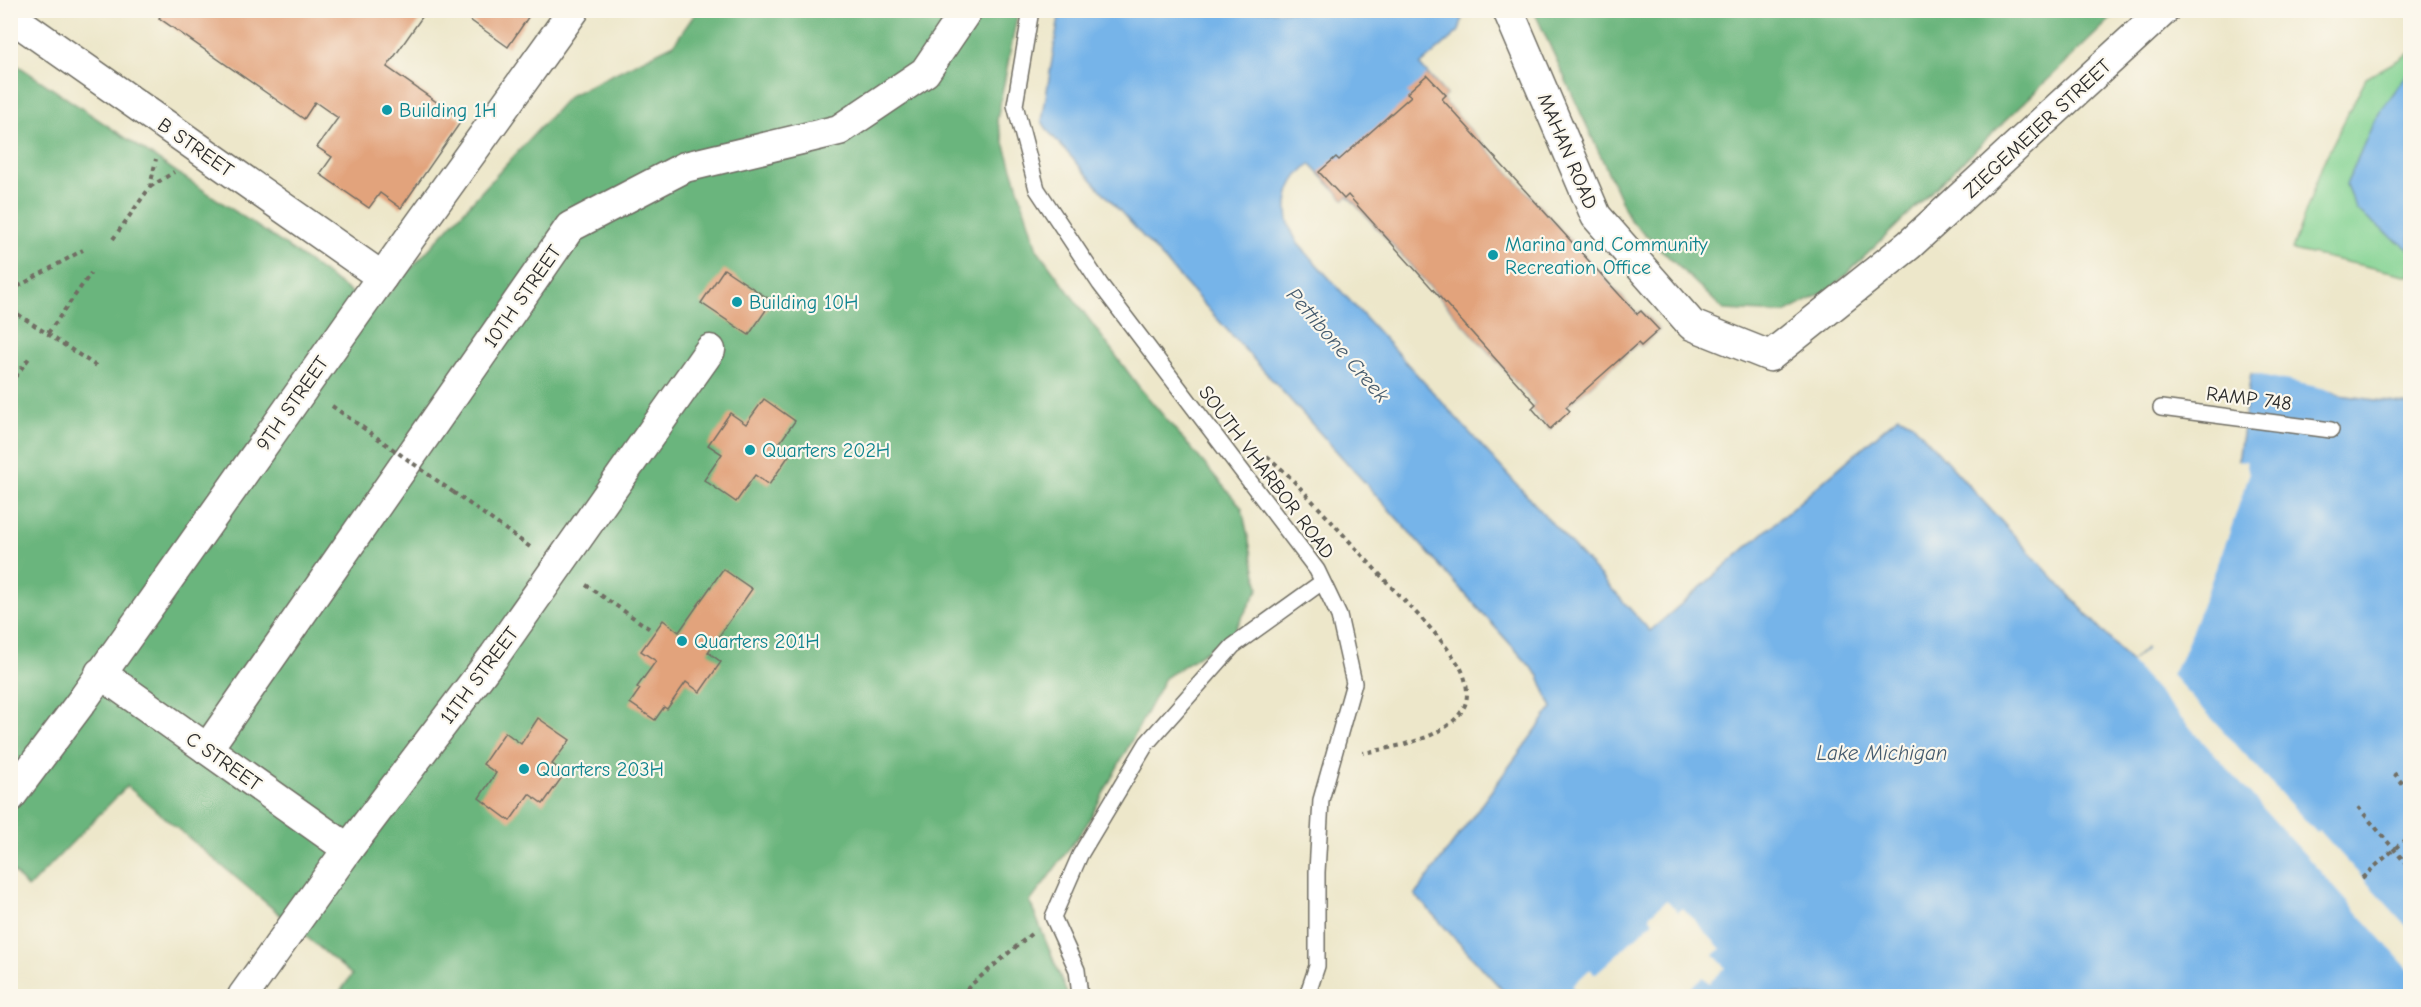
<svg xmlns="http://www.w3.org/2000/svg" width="2421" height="1007" font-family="'Comic Neue',sans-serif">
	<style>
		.green { fill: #83d393; stroke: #577f5f; stroke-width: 1.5 }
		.forest { fill: #6ab57d; stroke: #4a7054; stroke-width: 1.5 }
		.water { fill: #76b4e9; stroke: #50708a; stroke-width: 1.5 }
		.pier { fill: #ede7ca }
		.building { fill: #e2a37b }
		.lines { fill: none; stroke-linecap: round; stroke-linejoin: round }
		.service-casing { stroke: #6f6d63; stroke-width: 18 }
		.minor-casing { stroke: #6f6d63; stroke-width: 33 }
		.path { stroke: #6f6d63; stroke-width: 4; stroke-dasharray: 4.5 4.5; stroke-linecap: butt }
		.service { stroke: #fff; stroke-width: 15 }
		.minor { stroke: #fff; stroke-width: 30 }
		.path-bridge { stroke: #6f6d63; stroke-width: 4; stroke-dasharray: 4.5 4.5; stroke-linecap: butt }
		.culture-dot { fill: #0f9aa8; stroke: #fbf7ec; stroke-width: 2 }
		.labels { text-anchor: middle; stroke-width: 4.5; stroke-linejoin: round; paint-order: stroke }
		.culture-label { font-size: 20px; fill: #0d838f; stroke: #fbf7ec; text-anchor: start }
		.street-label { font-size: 20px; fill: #2b2b2b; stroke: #fbf7ec }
		.water-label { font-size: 21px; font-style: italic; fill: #455b6e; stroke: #fbf7ec }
	</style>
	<rect width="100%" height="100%" fill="#fbf7ec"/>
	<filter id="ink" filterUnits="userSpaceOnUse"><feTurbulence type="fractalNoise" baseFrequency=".0167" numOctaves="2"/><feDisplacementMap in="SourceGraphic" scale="12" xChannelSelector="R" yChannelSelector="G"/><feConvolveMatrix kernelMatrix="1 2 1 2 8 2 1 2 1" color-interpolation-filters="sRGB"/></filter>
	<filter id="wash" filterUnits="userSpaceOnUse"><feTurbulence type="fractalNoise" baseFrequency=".008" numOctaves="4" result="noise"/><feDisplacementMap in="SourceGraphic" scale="24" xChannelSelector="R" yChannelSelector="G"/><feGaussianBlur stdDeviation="1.35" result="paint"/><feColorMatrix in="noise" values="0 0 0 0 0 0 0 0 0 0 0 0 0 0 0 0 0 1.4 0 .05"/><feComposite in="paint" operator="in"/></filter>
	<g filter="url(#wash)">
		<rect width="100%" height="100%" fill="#ede7ca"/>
		<path class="green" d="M2410,53V276L2292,250L2323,163L2366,78Z"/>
		<g class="forest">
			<path d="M697,11H1018L997,120L1037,249L1139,387L1242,508L1259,588L1233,633L1165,678L1087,824L1030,902L1068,996H337L352,975L127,786L28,888L11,869V61L288,247L374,309L569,96L674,44Z"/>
			<path d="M1534,11H2119L1832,288L1785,313L1724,310L1630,220Z"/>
		</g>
		<g class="water">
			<path d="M1060,11H1457L1462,20L1459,31L1420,65L1446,95L1442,99L1637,314L1641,311L1659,330L1641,346L1638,343L1566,407L1550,429L1532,408L1536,404L1348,196L1344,199L1310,164C1282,185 1280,220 1301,247L1650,631L1899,416L1912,423L2021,543L2131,662L2159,635L2232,479L2239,455L2251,373L2310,378L2340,395L2410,405V996H1508L1415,895L1552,708L1539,676L1048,131L1042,121Z"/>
			<path d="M2410,70V250L2357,211L2346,185L2375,119Z"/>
		</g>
		<g class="pier">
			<path d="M2251,370L2310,375L2328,383L2338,390L2335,391L2251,373L2249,372Z"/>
			<path d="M2234,460L2246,461L2249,475L2228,537L2181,659L2171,674L2317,833L2320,831L2410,930V971L2131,662L2147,649L2145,646L2156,634L2195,545L2229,478Z"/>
			<path d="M1667,900L1678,912L1683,908L1721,949L1714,955L1726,968L1709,983L1703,977L1681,996H1567L1575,989L1572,986L1590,969L1595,974L1653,922L1649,916Z"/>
		</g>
		<g id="blocks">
			<g class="building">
				<path d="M165,10H427L387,67L462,120L401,208L380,193L369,208L320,174L332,157L317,147L338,118L315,102L304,119L159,18Z"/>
				<path d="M456,10H533L508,47Z"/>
				<path d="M1427,75L1446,95L1442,99L1637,314L1641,311L1659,330L1641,346L1638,343L1566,407L1570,411L1550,429L1532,408L1536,404L1348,195L1344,199L1319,172L1336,157L1339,160L1411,96L1407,93Z"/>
				<path d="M724,269L772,301L749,335L701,303Z"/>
				<path d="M764,399L795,421L778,445L790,454L769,485L755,475L736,502L704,480L722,454L708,445L730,413L746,424Z"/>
				<path d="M723,569L752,589L708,652L721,662L700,692L686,682L667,709L664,707L655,720L630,703L640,689L637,687L656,661L641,651L663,620L679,632Z"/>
				<path d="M538,718L570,740L552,764L565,773L543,804L529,794L510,821L479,798L496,773L483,764L505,732L521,744Z"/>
			</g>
		</g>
	</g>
	<g filter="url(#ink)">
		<use href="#blocks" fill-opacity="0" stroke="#6f6d63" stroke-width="1.5"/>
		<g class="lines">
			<g class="service-casing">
				<g id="service">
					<path d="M1031,10L1015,105L1037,189L1100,284L1317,570L1339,616L1354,683L1321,800L1317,872V966L1307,996"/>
					<path d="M2161,408L2331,430"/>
					<path d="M1080,996L1077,970L1053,917L1080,855L1147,743L1233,646L1322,582"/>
				</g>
			</g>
			<g class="minor-casing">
				<g id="minor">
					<path d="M1508,10L1596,216L1692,325L1770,356L1909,245L2164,10"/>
					<path d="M10,16L382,277"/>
					<path d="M100,673L348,849"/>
					<path d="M207,749L570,227L685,167L839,130L925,72L967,10"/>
					<path d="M10,797L82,701L382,277L574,10"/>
					<path d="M243,996L348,849L495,655L710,350"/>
				</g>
			</g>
			<g class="path">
				<path d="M150,187L174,172"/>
				<path d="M113,239L150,187L156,159"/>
				<path d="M10,291L83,250"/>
				<path d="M10,309L96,366"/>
				<path d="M48,333L91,273"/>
				<path d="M10,384L29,358"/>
				<path d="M332,406L362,427"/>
				<path d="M1267,456L1288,475C1324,513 1359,552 1394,590C1417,614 1443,639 1460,667C1466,677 1470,696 1464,707C1448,739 1394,747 1363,753"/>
				<path d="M453,492L530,547"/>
				<path d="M586,585L650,629"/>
				<path d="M2394,773L2410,793"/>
				<path d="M2358,807L2410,868"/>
				<path d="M2362,878L2410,835"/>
				<path d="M960,996L972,984L1031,934"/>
			</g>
			<use href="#service" class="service"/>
			<use href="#minor" class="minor"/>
			<path class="path-bridge" d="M362,427L453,492"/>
		</g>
	</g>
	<g class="culture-dot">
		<circle cx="387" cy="110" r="6"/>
		<circle cx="1493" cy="255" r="6"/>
		<circle cx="737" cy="302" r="6"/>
		<circle cx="750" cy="450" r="6"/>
		<circle cx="682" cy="641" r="6"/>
		<circle cx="524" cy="769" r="6"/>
	</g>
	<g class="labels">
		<g class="culture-label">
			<text x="399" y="117">Building 1H</text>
			<text x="1505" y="251">Marina and Community<tspan x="1505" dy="23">Recreation Office</tspan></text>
			<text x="749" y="309">Building 10H</text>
			<text x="762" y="457">Quarters 202H</text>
			<text x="694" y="648">Quarters 201H</text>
			<text x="536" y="776">Quarters 203H</text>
		</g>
		<g class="street-label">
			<text transform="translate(2037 128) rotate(-43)" y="7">ZIEGEMEIER STREET</text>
			<text transform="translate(196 147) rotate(35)" y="7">B STREET</text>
			<text transform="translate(1568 151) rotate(67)" y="7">MAHAN ROAD</text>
			<text transform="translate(522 296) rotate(-55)" y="7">10TH STREET</text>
			<text transform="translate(2249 398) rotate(7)" y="7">RAMP 748</text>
			<text transform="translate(292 403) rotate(-55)" y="7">9TH STREET</text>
			<text transform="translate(1267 472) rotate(53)" y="7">SOUTH VHARBOR ROAD</text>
			<text transform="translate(479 675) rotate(-53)" y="7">11TH STREET</text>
			<text transform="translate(224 761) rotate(35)" y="7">C STREET</text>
		</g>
		<g class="water-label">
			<text transform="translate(1338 345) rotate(49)" y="7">Pettibone Creek</text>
			<text x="1882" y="760">Lake Michigan</text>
		</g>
	</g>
	<rect width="2421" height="1007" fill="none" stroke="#fbf7ec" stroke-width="36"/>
</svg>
